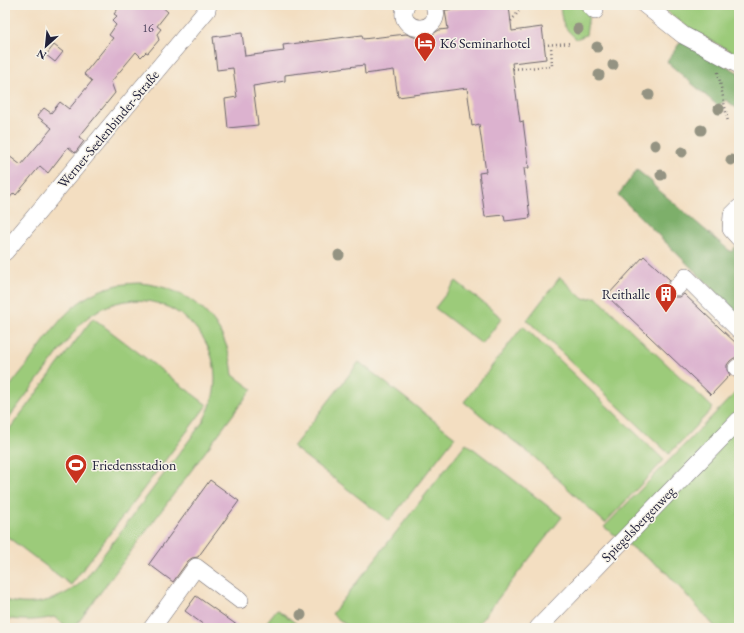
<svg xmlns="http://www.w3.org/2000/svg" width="744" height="633" font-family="'EB Garamond',serif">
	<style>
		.green { fill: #9ccb7a; stroke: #5f765a }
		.forest { fill: #7daf6a; stroke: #506852 }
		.building { fill: #dcb2cf }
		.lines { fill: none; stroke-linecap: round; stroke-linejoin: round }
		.minor-casing { stroke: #6b646a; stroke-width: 18 }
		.path { stroke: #6b646a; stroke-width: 2.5; stroke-dasharray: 1 3; stroke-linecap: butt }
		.minor { stroke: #fff; stroke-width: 17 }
		.tree { fill: #949382 }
		.labels { text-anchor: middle; stroke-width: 3; stroke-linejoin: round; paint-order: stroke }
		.number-label { font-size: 12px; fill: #504660 }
		.poi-label { font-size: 14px; fill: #22223b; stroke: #f7f3e8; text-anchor: start }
		.street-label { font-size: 14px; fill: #22223b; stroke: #f7f3e8 }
	</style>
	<rect width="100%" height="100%" fill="#f7f3e8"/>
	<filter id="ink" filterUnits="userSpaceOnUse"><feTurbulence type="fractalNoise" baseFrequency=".025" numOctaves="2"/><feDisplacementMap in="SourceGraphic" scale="8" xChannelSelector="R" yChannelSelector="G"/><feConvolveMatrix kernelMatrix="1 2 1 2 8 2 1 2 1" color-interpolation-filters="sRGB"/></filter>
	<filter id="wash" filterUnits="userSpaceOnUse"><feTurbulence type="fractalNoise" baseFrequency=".012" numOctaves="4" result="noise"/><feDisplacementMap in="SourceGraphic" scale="16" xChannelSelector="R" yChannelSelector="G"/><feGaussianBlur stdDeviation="0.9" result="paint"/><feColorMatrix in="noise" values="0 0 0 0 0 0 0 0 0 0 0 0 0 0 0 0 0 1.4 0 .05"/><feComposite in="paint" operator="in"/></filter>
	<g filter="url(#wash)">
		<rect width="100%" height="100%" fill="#f3dec1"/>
		<g class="green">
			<path d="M560,5H578L589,14L586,35L576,39C562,25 562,24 560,5Z"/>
			<path d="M659,5H739V56L687,27Z"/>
			<path d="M560,277L583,299L596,297L713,408L669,454L527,320Z"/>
			<path d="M456,281L502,318L482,344L435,308Z"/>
			<path d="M139,283C192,287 228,322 233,375L252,389L74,628H69L54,617C37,621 22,621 5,618V600C34,609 65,599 86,578L202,423C251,342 151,259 81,323L5,423C5,414 4,404 5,395C6,390 22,371 26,366C58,323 78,284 139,283Z"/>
			<path d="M93,318L207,405L71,585L5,535V435Z"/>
			<path d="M523,326L664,460L605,523L534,457L464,402Z"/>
			<path d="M359,362L455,437L389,521L293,447Z"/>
			<path d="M739,389V628H716L665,571L604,527Z"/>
			<path d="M466,443L562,517L475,628H350L332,614Z"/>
			<path d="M277,609L302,628H262Z"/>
		</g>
		<g class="forest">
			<path d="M681,41L739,73V110L726,100L718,106L667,62Z"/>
			<path d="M637,170L652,182L654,186L731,252L739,243V315L618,195Z"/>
		</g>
		<g id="blocks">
			<g class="building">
				<path d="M121,5H160L168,12L157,26L161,29L157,34L159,40L148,53L146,52L141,57L136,52L111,82L115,93L79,137L84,141L75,153L68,147L48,173L40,166L16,195L14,193L5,203V153L21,165L52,128L37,116L44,108L51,113L60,102L69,109L92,81L84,74L113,38L109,35L116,25L112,21L117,16L114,14Z"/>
				<path d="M509,6L512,31L542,27L546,59L512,63L520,122L523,121L529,168H524L530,218L505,221L504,215L485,217L479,173L486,172L479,124L472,126L467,88L398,97L394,70L365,74L364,65L285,75V81L253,86L258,125L228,128L225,99L237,97L233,68L217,70L213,37L242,33L245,56L284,51L283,45L362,35L363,39L406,34L417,38L428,37L439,30L448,29L445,10Z"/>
				<path d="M54,45L63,52L55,62L46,55Z"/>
				<path d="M644,256L670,280L667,285L668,290L670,294L675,297H680L684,294L739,346V358H734L730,361L727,365V370L730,375L711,395L607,296Z"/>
				<path d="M210,480L239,501L198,557L192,558L188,561L173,582L149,564Z"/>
				<path d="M196,596L241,628H208L185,611Z"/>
			</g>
		</g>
	</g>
	<g filter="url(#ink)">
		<use href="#blocks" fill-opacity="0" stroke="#6b646a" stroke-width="1"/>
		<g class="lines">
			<g class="minor-casing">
				<g id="minor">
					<path d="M406,5C393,34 445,37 434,5"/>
					<path d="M589,5L595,11"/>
					<path d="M645,5L683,35L739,65"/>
					<path d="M739,208L732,215L731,229L739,238"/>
					<path d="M5,252L207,10L208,5"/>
					<path d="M677,287L686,277L739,330"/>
					<path d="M737,368L739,370"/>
					<path d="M152,628L196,567L240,600"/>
					<path d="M538,628L739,420"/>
				</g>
			</g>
			<g class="path">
				<path d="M511,21L524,5"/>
				<path d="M544,45L571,43"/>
				<path d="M513,69L552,66L551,45"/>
				<path d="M718,72L728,122"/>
			</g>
			<use href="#minor" class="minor"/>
		</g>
		<g class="tree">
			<circle cx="578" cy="29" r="5.5"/>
			<circle cx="597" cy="47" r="5.5"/>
			<circle cx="613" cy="65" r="5.5"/>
			<circle cx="599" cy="75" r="5.5"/>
			<circle cx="649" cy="95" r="5.5"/>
			<circle cx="719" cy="109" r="5.5"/>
			<circle cx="701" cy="130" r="5.5"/>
			<circle cx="655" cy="145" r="5.5"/>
			<circle cx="682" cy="152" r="5.5"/>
			<circle cx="731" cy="160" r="5.5"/>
			<circle cx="661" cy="175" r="5.5"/>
			<circle cx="339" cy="255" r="5.5"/>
			<circle cx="301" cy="615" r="5.5"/>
		</g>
	</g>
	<defs>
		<g id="hotel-pin" transform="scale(1.15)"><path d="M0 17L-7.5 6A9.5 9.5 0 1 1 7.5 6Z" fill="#c8321e" stroke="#f7f3e8"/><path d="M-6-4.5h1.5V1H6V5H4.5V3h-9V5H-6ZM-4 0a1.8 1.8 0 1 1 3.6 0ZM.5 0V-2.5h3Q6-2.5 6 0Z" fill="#fff"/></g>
		<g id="building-pin" transform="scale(1.15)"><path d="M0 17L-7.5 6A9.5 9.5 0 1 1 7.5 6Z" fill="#c8321e" stroke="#f7f3e8"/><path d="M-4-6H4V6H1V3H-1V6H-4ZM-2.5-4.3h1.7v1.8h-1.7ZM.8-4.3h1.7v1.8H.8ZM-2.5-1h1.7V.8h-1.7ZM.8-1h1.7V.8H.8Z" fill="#fff"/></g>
		<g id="stadium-pin" transform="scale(1.15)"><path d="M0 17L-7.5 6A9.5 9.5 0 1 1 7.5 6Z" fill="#c8321e" stroke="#f7f3e8"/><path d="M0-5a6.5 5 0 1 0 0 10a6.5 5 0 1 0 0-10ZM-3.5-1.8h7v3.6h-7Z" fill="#fff"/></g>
	</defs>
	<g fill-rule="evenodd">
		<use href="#hotel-pin" x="425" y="43"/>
		<use href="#building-pin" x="666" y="294"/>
		<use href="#stadium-pin" x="76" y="465"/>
	</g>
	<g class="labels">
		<g class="number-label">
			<text x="148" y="32">16</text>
		</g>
		<g class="poi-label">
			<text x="440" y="48">K6 Seminarhotel</text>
			<text x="650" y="299" text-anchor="end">Reithalle</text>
			<text x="92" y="470">Friedensstadion</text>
		</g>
		<g class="street-label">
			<text transform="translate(108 129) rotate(-50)" y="5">Werner-Seelenbinder-Straße</text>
			<text transform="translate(638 524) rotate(-46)" y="5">Spiegelsbergenweg</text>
		</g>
	</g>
	<rect width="744" height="633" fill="none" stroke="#f7f3e8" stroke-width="20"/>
	<g transform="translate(46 46) rotate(207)" stroke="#f7f3e8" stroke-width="3" paint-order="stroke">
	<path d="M0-3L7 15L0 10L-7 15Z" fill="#22223b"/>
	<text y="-6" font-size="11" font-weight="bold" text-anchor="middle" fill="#22223b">N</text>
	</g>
</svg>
